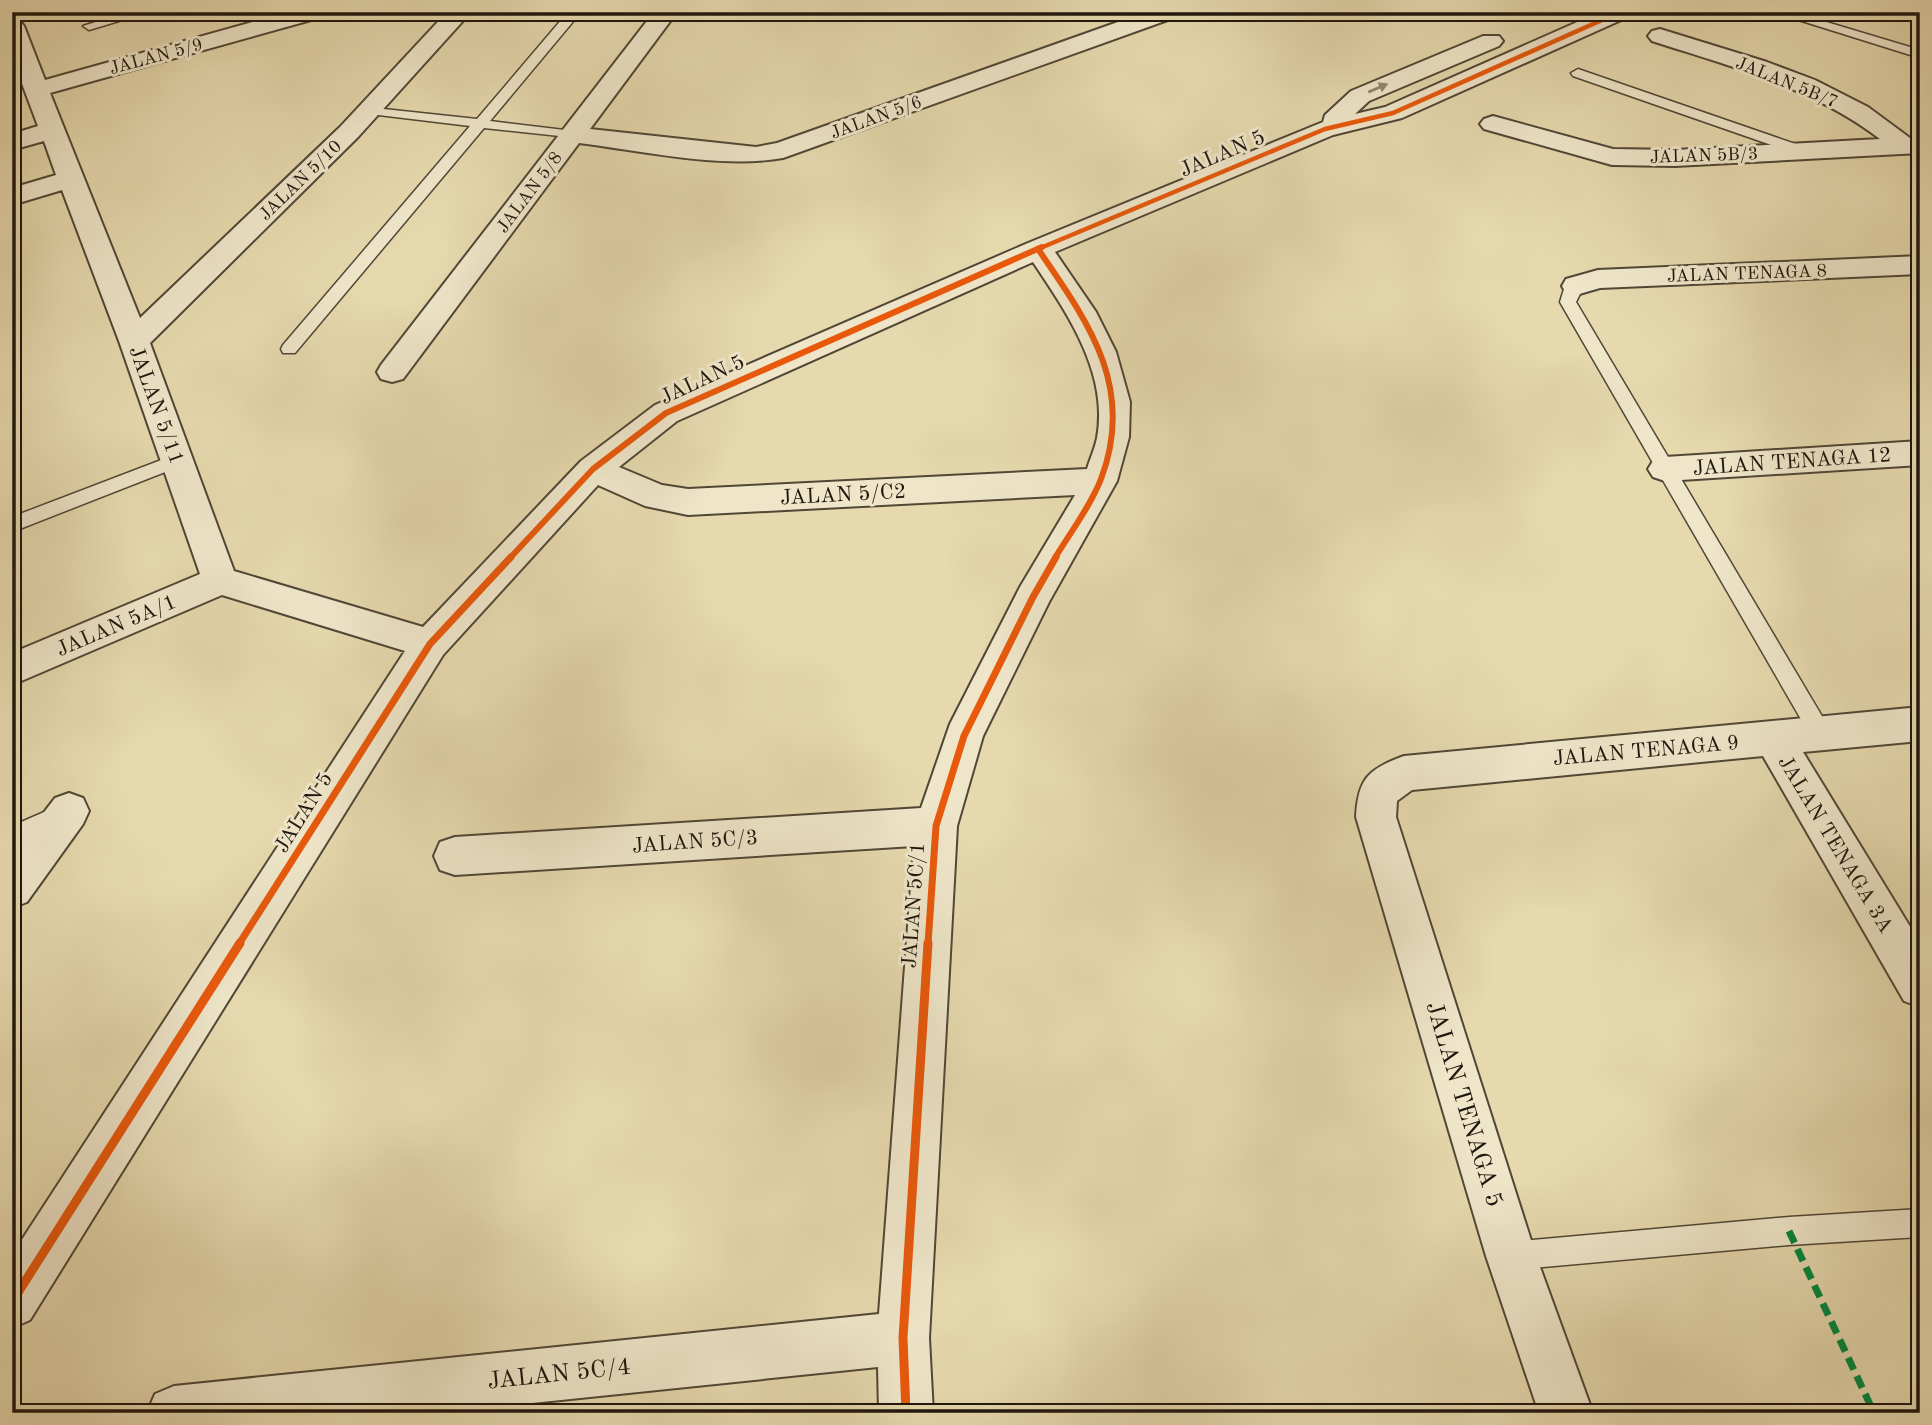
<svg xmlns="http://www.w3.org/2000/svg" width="1932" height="1425" font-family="'Old Standard TT',serif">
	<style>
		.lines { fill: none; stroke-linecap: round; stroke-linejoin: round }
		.lane-casing { stroke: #514736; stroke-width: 3 }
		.street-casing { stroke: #514736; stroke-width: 4 }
		.lane { fill: #efe6ca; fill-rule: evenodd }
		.street { fill: #efe6ca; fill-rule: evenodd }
		.quiet { stroke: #00873e; stroke-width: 7; stroke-dasharray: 13 7; stroke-linecap: butt }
		.cycleway-far3-casing { stroke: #efe6ca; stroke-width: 7 }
		.cycleway-far2-casing { stroke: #efe6ca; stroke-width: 10 }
		.cycleway-far1-casing { stroke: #efe6ca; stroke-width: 11 }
		.cycleway-casing { stroke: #efe6ca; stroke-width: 13 }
		.cycleway-far3 { stroke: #e8590c; stroke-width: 4.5 }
		.cycleway-far2 { stroke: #e8590c; stroke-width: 6 }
		.cycleway-far1 { stroke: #e8590c; stroke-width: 7 }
		.cycleway { stroke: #e8590c; stroke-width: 9 }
		.oneway { fill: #918875 }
		.labels { text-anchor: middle; stroke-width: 6; stroke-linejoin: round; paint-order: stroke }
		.far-street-label { font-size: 18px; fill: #1f160e; stroke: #efe6ca }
		.street-label { font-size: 21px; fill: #1f160e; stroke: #efe6ca }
		.near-street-label { font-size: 24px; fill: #1f160e; stroke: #efe6ca }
	</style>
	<rect width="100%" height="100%" fill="#e6d9ae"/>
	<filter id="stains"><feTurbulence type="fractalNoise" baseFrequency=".00286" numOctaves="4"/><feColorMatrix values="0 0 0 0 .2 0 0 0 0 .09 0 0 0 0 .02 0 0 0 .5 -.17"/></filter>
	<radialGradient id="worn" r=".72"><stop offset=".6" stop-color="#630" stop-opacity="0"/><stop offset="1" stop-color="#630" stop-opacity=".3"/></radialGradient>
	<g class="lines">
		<g class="lane-casing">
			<g id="lane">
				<path d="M127,12H149L89,30L83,26Z"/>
				<path d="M568,12H581L490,121L573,131L578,132V138L484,128L295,353H283L281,349L283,345L470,126L370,114L363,110L365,107L477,119Z"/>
				<path d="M1773,12H1793L1920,50V58Z"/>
				<path d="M1578,69L1807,148L1809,151L1802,155L1797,154L1573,76L1571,73Z"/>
				<path d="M1576,281L1584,286L1576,302L1829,728L1832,734L1829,740L1821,743L1813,740L1560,302L1564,289Z"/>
				<path d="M177,454L183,455L186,460L183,465L12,532V517Z"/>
				<path d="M58,806L66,809L69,816L66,823L12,847V826Z"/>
				<path d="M1920,1209V1237L1789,1245L1511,1270L1501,1266L1497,1256L1501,1246L1511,1242L1789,1217Z"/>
			</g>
		</g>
		<g class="street-casing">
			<g id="street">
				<path d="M288,12H325L322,17L50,93L140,318L340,127L447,12H471L358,137L150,343L234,571L423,627L581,461L655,405L1028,243L1323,122L1325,115L1351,91L1483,36H1499L1503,41L1499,46L1369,101L1355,114L1385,107L1600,12H1631L1628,17L1402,118L1333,135L1055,252L1096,312L1116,352L1130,402L1129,437L1117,481L1049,602L983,736L957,826L929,1338L933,1413H879L878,1367L437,1413H147L155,1394L174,1386L879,1314L914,846L455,875L440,870L434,856L440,842L455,837L921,808L950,724L1020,587L1075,495L688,515L645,506L598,485L443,655L30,1320L12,1328V1255L405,651L222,595L12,685V653L200,574L119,341L62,190L12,205V188L56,175L44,141L12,150V134L38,126L12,57V19L20,21L24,26L45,80ZM1033,262C1067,313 1109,373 1097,438C1095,448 1090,459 1087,469L688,489L662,485L619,467L677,421Z"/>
				<path d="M654,12H677L590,129L756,147L777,143L1146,12H1179L1176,17L783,158C721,169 643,151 579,143L403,379L392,382L381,379L377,372L381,365Z"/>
				<path d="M1660,29L1767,62L1815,80L1868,107L1910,138L1920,137V153L1675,166L1612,165L1484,129L1480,124L1484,119L1493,116L1613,149L1675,150L1880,139C1812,87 1732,67 1652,41L1648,36L1652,31Z"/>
				<path d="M1920,256V274L1600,288L1576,295L1566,293L1562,286L1566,279L1598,270Z"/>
				<path d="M1920,441V465L1665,481L1653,477L1648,469L1653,461L1665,457Z"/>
				<path d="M1920,707V741L1803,752L1920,943V1007L1904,1001L1763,756L1412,790L1397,801L1396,817L1536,1256L1593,1413H1539L1486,1256L1356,817C1358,779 1368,769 1404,756Z"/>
				<path d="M69,793L83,798L89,811L83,824L27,902L12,908V854L55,798Z"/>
			</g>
		</g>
		<use href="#lane" class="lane"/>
		<use href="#street" class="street"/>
		<path class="quiet" d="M1789,1231L1874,1413"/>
		<g class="cycleway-far3-casing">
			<path id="cycleway-far3" d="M1038,249L1325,129L1393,113L1620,12"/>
		</g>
		<g class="cycleway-far2-casing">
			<g id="cycleway-far2">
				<path d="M1038,249C1088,322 1136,387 1101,479C1090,507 1070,533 1055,558"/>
				<path d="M510,558L593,469L666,413L1042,247"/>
			</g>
		</g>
		<g class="cycleway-far1-casing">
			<g id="cycleway-far1">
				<path d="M239,944L430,644L511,557"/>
				<path d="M928,944L936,826L964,736L1033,597L1056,557"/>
			</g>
		</g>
		<g class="cycleway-casing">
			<g id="cycleway">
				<path d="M12,1302L240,943"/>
				<path d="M906,1413L903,1338L928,943"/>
			</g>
		</g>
		<use href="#cycleway-far3" class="cycleway-far3"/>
		<use href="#cycleway-far2" class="cycleway-far2"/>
		<use href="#cycleway-far1" class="cycleway-far1"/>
		<use href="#cycleway" class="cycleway"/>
	</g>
	<defs><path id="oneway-solid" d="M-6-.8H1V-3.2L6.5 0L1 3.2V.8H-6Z" transform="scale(1.75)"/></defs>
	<use class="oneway" href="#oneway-solid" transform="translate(1378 88) rotate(-23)"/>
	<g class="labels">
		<g class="far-street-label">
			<text transform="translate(156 56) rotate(-15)" y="6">JALAN 5/9</text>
			<text transform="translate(1787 82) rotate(22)" y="6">JALAN 5B/7</text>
			<text transform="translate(876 117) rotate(-20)" y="6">JALAN 5/6</text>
			<text transform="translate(1704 155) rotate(-2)" y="6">JALAN 5B/3</text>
			<text transform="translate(300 180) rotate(-44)" y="6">JALAN 5/10</text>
			<text transform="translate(529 192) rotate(-53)" y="6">JALAN 5/8</text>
			<text transform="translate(1747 273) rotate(-2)" y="6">JALAN TENAGA 8</text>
		</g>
		<g class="street-label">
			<text transform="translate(1222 153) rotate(-23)" y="7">JALAN 5</text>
			<text transform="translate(702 379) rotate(-25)" y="7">JALAN 5</text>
			<text transform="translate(157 405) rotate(70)" y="7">JALAN 5/11</text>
			<text transform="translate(1792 461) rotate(-4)" y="7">JALAN TENAGA 12</text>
			<text transform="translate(843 494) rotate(-3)" y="7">JALAN 5/C2</text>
			<text transform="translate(116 625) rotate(-23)" y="7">JALAN 5A/1</text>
			<text transform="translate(1646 750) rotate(-5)" y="7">JALAN TENAGA 9</text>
			<text transform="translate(303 812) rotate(-58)" y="7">JALAN 5</text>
			<text transform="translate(695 841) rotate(-4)" y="7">JALAN 5C/3</text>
			<text transform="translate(1836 844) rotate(59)" y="7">JALAN TENAGA 3A</text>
			<text transform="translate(913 905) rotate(-86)" y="7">JALAN 5C/1</text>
		</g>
		<g class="near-street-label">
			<text transform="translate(1465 1104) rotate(73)" y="8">JALAN TENAGA 5</text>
			<text transform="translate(559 1373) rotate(-6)" y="8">JALAN 5C/4</text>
		</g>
	</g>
	<rect width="1932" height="1425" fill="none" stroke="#e6d9ae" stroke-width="42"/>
	<rect x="14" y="14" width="1904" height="1397" fill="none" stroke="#1f160e" stroke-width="3.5"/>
	<rect x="21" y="21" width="1890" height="1383" fill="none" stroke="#1f160e" stroke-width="2"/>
	<rect width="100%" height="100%" filter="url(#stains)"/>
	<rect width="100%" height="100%" fill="url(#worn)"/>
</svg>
